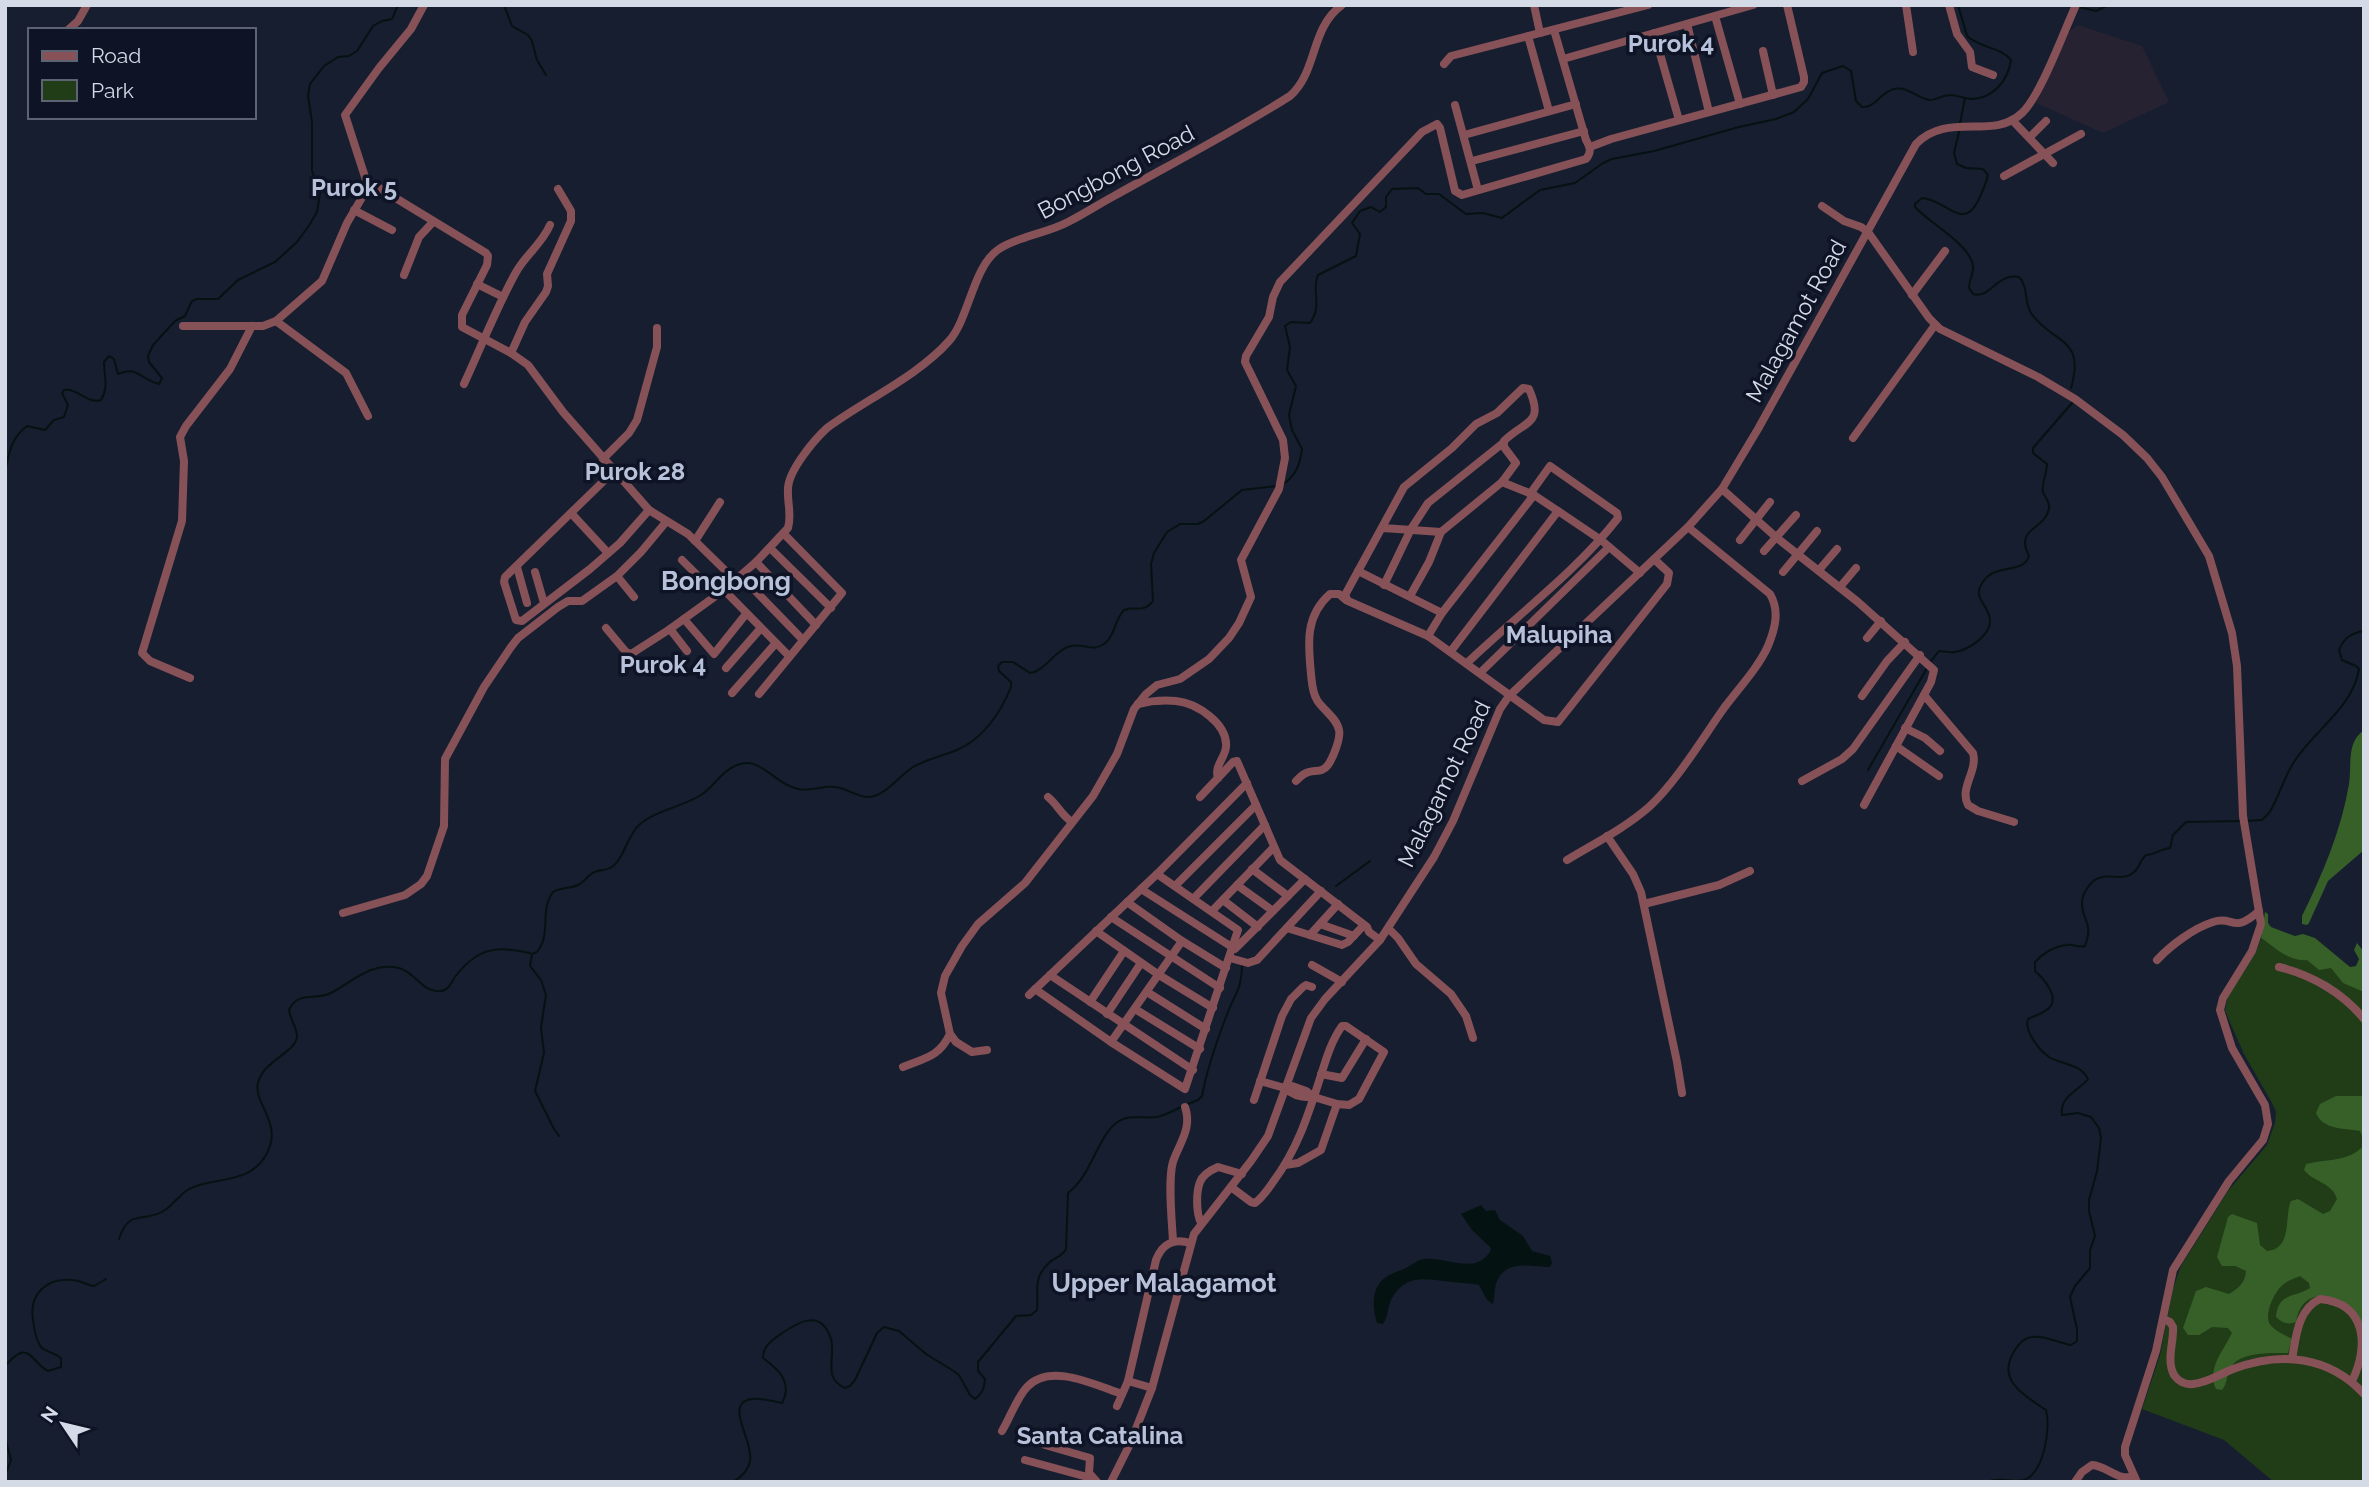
<svg xmlns="http://www.w3.org/2000/svg" width="2369" height="1487" font-family="Raleway,sans-serif">
	<style>
		.education { fill: #272232 }
		.green { fill: #213d17 }
		.forest { fill: #366028 }
		.water { fill: #051212 }
		.lines { fill: none; stroke-linecap: round; stroke-linejoin: round }
		.stream { stroke: #051212; stroke-width: 2 }
		.minor { stroke: #865258; stroke-width: 8 }
		.labels { text-anchor: middle; stroke-width: 7; stroke-linejoin: round; paint-order: stroke }
		.street-label { font-size: 23px; fill: #d5dae7; stroke: #0e1425 }
		.neighbourhood-label { font-size: 24px; font-weight: bold; fill: #b7c2da; stroke: #0e1425 }
		.quarter-label { font-size: 26px; font-weight: bold; fill: #b7c2da; stroke: #0e1425 }
	</style>
	<rect width="100%" height="100%" fill="#161e2f"/>
	<path class="education" d="M2078,25L2142,46L2169,102L2103,133L2036,103L2065,35Z"/>
	<path class="green" d="M2261,938L2364,974V1482H2274L2224,1440L2142,1409L2160,1355L2173,1289L2181,1266L2228,1191L2267,1145L2275,1123L2276,1112L2272,1103L2244,1054L2225,1011L2228,995L2256,952Z"/>
	<g class="forest">
		<path d="M2364,730V850L2328,881L2309,923L2307,925L2302,924V916C2323,873 2341,831 2349,784C2352,764 2346,743 2364,730Z"/>
		<path d="M2265,912L2268,914V923L2271,927L2295,936L2303,934L2315,938L2350,967L2356,966L2359,959L2354,950L2357,943L2364,952V992L2343,983L2331,968L2319,970L2307,960C2289,962 2276,948 2261,938Z"/>
		<path d="M2336,1096H2364V1140L2360,1131C2344,1128 2323,1130 2316,1113L2320,1104Z"/>
		<path d="M2364,1145V1331C2355,1298 2303,1277 2296,1322C2288,1325 2282,1323 2276,1317C2278,1292 2295,1298 2310,1288L2309,1283L2300,1276C2296,1278 2289,1280 2285,1283C2275,1290 2265,1311 2269,1323C2273,1330 2285,1335 2292,1339L2288,1353C2272,1353 2238,1351 2230,1369C2226,1377 2228,1382 2222,1390L2216,1389C2206,1369 2224,1350 2232,1333L2228,1328L2212,1327L2199,1335H2188L2183,1328L2196,1291L2206,1287L2229,1294C2239,1288 2245,1283 2246,1271L2235,1266H2222L2217,1257L2228,1217L2232,1214L2257,1223L2260,1245L2267,1251C2293,1249 2284,1216 2291,1201L2298,1199L2323,1214L2330,1211L2337,1199C2332,1182 2313,1182 2304,1170L2306,1164C2326,1159 2350,1162 2364,1145Z"/>
	</g>
	<path class="water" d="M1481,1205L1486,1211L1495,1210L1500,1220L1523,1236L1532,1251L1550,1256L1552,1263L1550,1267C1533,1267 1506,1259 1497,1281C1494,1288 1495,1296 1493,1304L1487,1300L1479,1285C1470,1283 1460,1283 1451,1282C1428,1279 1406,1273 1392,1298C1387,1307 1389,1316 1383,1324L1377,1323C1372,1308 1371,1287 1386,1277C1391,1273 1400,1271 1406,1268C1412,1265 1418,1259 1425,1259C1448,1257 1477,1276 1491,1250L1490,1247L1472,1230L1461,1214Z"/>
	<g class="lines">
		<g class="stream">
			<path d="M504,5L512,26L528,35L532,41L537,60L546,75"/>
			<path d="M2079,7L2096,11L2109,5"/>
			<path d="M1960,123L1965,98"/>
			<path d="M1959,132L1954,153L1957,164L1966,168L1983,169L1988,175C1986,184 1982,192 1978,201C1962,232 1946,199 1922,198L1915,204V207C1928,222 1971,245 1973,266C1974,273 1969,280 1969,288L1973,294C1991,299 1996,273 2019,277C2028,286 2024,301 2031,313C2053,345 2086,336 2071,388"/>
			<path d="M5,471C10,452 10,439 27,426L45,430L54,420L64,417L68,405L62,393L64,390C78,388 87,404 101,400C109,387 104,376 104,362L109,356L114,359L118,374C137,365 141,380 159,384L162,378L149,362L148,356L153,345L175,321L185,316L192,301L197,299H218L238,280L275,262L297,242L310,224L317,212L320,193L312,171V122L308,96L310,84L324,66L338,57L349,56L357,51L373,26L382,21L392,19L398,5"/>
			<path d="M1283,484C1296,476 1300,464 1302,449L1292,430L1289,415L1296,386L1287,370L1290,347L1285,326L1291,322L1310,323C1323,305 1311,290 1318,275L1356,256L1360,234L1352,223L1360,211L1371,207L1380,212L1386,207V197L1392,189L1418,188L1426,194H1439L1466,214L1483,213L1502,218L1540,190L1575,183L1603,163L1612,159L1654,151L1739,127L1776,119L1794,112L1808,99L1822,73L1843,66L1851,71L1856,101L1862,107C1876,108 1880,92 1894,89C1908,86 1917,98 1929,100C1937,100 1943,95 1950,95C1958,95 1964,99 1972,99C1993,98 2008,81 2011,60C2001,47 1980,48 1967,36L1958,5"/>
			<path d="M1931,661L1939,651C1944,651 1949,653 1955,652C1968,650 1990,636 1990,621C1990,603 1967,598 1987,577C1999,565 2024,573 2029,556C2014,527 2046,530 2049,508C2050,501 2045,498 2043,492C2041,483 2047,474 2047,464L2033,453V448L2072,403"/>
			<path d="M1868,770L1927,668"/>
			<path d="M2246,821L2262,820L2269,813C2280,796 2284,775 2296,759C2316,729 2353,707 2359,669L2356,666L2342,660L2339,650C2344,638 2351,633 2364,631"/>
			<path d="M1336,886L1370,861"/>
			<path d="M1188,1104L1198,1100L1202,1096C1207,1069 1216,1043 1226,1017C1234,994 1241,993 1242,966"/>
			<path d="M559,1136L554,1129L535,1091L544,1053L541,1027L546,995L541,980L530,966L532,954L537,952C552,933 539,911 553,892C561,887 570,889 578,885C585,882 588,874 595,872C600,869 605,871 610,868C623,862 627,836 639,825C656,810 682,807 701,795C713,788 720,773 733,767C759,752 773,784 798,789C811,792 823,785 835,787C848,788 857,798 870,797C886,795 899,776 913,767C927,759 942,756 957,750C983,739 1001,712 1011,687V682L999,671L998,666L1002,662H1013L1030,673C1046,671 1054,650 1071,646C1083,643 1093,652 1104,644C1116,635 1114,620 1124,610C1136,606 1144,613 1153,601L1151,564L1154,553L1167,532L1180,524H1198L1204,521L1242,490L1277,486"/>
			<path d="M119,1239C129,1207 145,1224 165,1210C174,1204 179,1195 189,1189C215,1176 249,1185 266,1155C284,1123 253,1104 258,1083C263,1060 298,1052 297,1035C296,1026 290,1019 289,1010C298,990 315,1001 331,993C352,982 372,961 399,968C415,972 423,993 440,991C448,991 451,983 455,977C477,948 496,945 530,953"/>
			<path d="M5,1366C30,1337 30,1362 48,1371L61,1367V1358C55,1353 46,1352 41,1347C36,1341 34,1328 33,1320C29,1295 46,1277 72,1280C80,1280 86,1285 94,1286L106,1279"/>
			<path d="M5,1437L11,1460L5,1476"/>
			<path d="M733,1482C764,1463 745,1443 740,1417C734,1390 769,1400 782,1403C793,1382 779,1370 763,1358C763,1347 770,1342 778,1336C796,1323 821,1307 831,1339C836,1357 822,1378 845,1388L850,1386L855,1380L877,1333L884,1327L899,1331L926,1354L952,1370L959,1375L970,1395L975,1399C983,1392 984,1389 985,1379L978,1371V1362L1016,1316L1031,1315L1037,1310C1039,1292 1032,1278 1049,1263C1055,1257 1062,1257 1066,1249L1068,1193C1093,1174 1097,1135 1119,1121C1131,1114 1144,1119 1157,1117C1166,1115 1175,1110 1183,1106"/>
			<path d="M1986,1482C2002,1476 2012,1483 2024,1480C2044,1473 2051,1428 2046,1410C2025,1396 1995,1380 2015,1350C2019,1343 2024,1338 2032,1337C2045,1335 2058,1343 2071,1345L2077,1341V1329L2070,1297L2075,1286L2090,1268V1250L2095,1236L2089,1211V1200L2097,1171L2101,1138L2099,1128L2091,1117L2078,1113L2062,1115C2059,1096 2080,1090 2088,1079C2080,1063 2062,1065 2049,1057C2039,1050 2024,1031 2028,1019C2034,1016 2045,1013 2050,1007C2059,996 2043,978 2035,971V962C2043,953 2055,946 2067,945C2074,944 2078,948 2085,946C2094,921 2082,922 2082,903C2082,898 2085,891 2088,887C2101,867 2120,884 2133,873C2139,869 2140,860 2146,855C2155,855 2160,849 2170,848L2173,835L2186,822L2241,821"/>
		</g>
		<g class="minor">
			<path d="M424,5L411,29L379,68L345,115L366,180L486,253L488,256L487,265L462,315V327L511,353L528,365L563,412L649,510L688,534L736,581"/>
			<path d="M1534,5L1540,33"/>
			<path d="M1906,5L1913,52"/>
			<path d="M1949,5L1957,34L1970,52L1972,67L1993,75"/>
			<path d="M1715,16L1740,104"/>
			<path d="M1687,24L1709,112"/>
			<path d="M68,30L78,21L87,5"/>
			<path d="M1654,33L1679,120"/>
			<path d="M1528,36L1549,111"/>
			<path d="M1763,51L1773,95"/>
			<path d="M1563,59L1753,5"/>
			<path d="M1444,64L1451,56L1648,5"/>
			<path d="M1455,105L1478,190"/>
			<path d="M2012,120L2053,163"/>
			<path d="M1464,135L1576,104"/>
			<path d="M2030,137L2046,121"/>
			<path d="M1590,147L1611,139L1801,87L1804,82V77L1787,5"/>
			<path d="M1472,161L1584,131"/>
			<path d="M2004,176L2081,134"/>
			<path d="M1822,206L1844,221L1861,227L1868,232L1929,318L1940,329L2038,377L2075,399L2123,435L2147,458L2162,477L2209,556L2232,633L2237,666L2243,816L2261,924L2252,951L2223,998L2220,1010L2232,1048L2265,1105L2268,1124L2263,1140L2229,1181L2173,1270L2156,1351L2125,1447V1455L2137,1482"/>
			<path d="M354,210L392,230"/>
			<path d="M404,275L419,237L433,222"/>
			<path d="M477,284L503,297"/>
			<path d="M1912,295L1945,251"/>
			<path d="M276,321L346,373L368,416"/>
			<path d="M183,326H263L276,321L322,281L347,223L370,184"/>
			<path d="M511,353L525,322L546,292L548,286L547,274L571,221V211L558,189"/>
			<path d="M464,384C481,347 496,309 515,274C525,255 542,244 550,225"/>
			<path d="M1853,438L1935,325"/>
			<path d="M603,459L629,433L637,420L657,347V328"/>
			<path d="M614,471L505,577L504,582L516,620L522,621L590,569L620,543L649,510"/>
			<path d="M1502,482L1534,495L1558,511"/>
			<path d="M1722,489L1777,538L1858,602L1934,670L1931,682L1864,805"/>
			<path d="M571,513L608,553"/>
			<path d="M1383,528L1441,532L1502,482L1516,463L1504,447V441C1525,420 1545,425 1529,389L1523,388L1497,413L1476,424L1452,448L1404,487L1345,595L1348,601L1428,636L1544,720L1558,722L1667,584L1669,573L1654,559"/>
			<path d="M1740,540L1770,502"/>
			<path d="M695,541L720,502"/>
			<path d="M770,548L831,608"/>
			<path d="M1764,551L1796,515"/>
			<path d="M682,560L717,595"/>
			<path d="M756,562L816,625"/>
			<path d="M517,567L527,603"/>
			<path d="M1819,570L1837,549"/>
			<path d="M1358,571L1442,613"/>
			<path d="M535,572L544,603"/>
			<path d="M1783,572L1817,531"/>
			<path d="M617,576L634,597"/>
			<path d="M741,576L803,640"/>
			<path d="M1384,585L1411,529L1428,503L1503,443"/>
			<path d="M1840,587L1856,568"/>
			<path d="M724,590L789,656"/>
			<path d="M1410,596L1429,562L1441,532"/>
			<path d="M684,619L714,654L746,614"/>
			<path d="M606,628L626,652L631,654L670,629L724,590L756,562L788,528C792,515 787,502 788,489C788,471 814,440 827,428C865,400 918,376 949,341C969,319 973,266 999,249C1016,237 1048,233 1068,222C1084,214 1099,204 1114,196C1173,163 1233,132 1290,96C1318,71 1310,28 1342,5"/>
			<path d="M670,629L687,651"/>
			<path d="M1428,636L1442,613L1534,495"/>
			<path d="M1867,638L1881,621"/>
			<path d="M1451,651L1558,511L1601,540L1640,573"/>
			<path d="M1467,663C1517,615 1575,573 1618,518L1617,513L1550,466L1530,494"/>
			<path d="M726,668L761,628"/>
			<path d="M1480,673L1609,547"/>
			<path d="M190,678L150,661L142,653L182,521L184,461L180,437L186,426L230,369L252,326"/>
			<path d="M732,693L776,643"/>
			<path d="M759,694L842,593L784,534"/>
			<path d="M1924,695L1973,753C1978,771 1959,788 1968,805L1978,811L2014,822"/>
			<path d="M1862,696L1887,661L1905,642"/>
			<path d="M1138,704C1150,701 1164,700 1176,701C1197,703 1228,724 1226,747C1225,758 1214,766 1218,778"/>
			<path d="M1905,728L1925,738L1940,751"/>
			<path d="M1896,746L1939,776"/>
			<path d="M1296,781C1299,778 1303,773 1309,772C1316,770 1322,773 1328,765C1333,758 1341,738 1339,730C1337,718 1322,709 1317,700C1312,692 1312,683 1311,674C1308,643 1305,616 1330,594H1339L1346,600"/>
			<path d="M1802,781L1842,759L1853,749L1920,655"/>
			<path d="M1048,797C1058,805 1061,815 1072,822"/>
			<path d="M1200,797L1233,762L1237,761L1280,860L1367,927L1369,932L1380,940"/>
			<path d="M1607,836L1633,874L1641,892L1677,1062L1682,1093"/>
			<path d="M1567,860C1595,843 1625,828 1649,807C1677,781 1702,739 1724,708C1739,688 1758,668 1768,646C1775,629 1780,611 1770,594L1688,527"/>
			<path d="M1252,869L1288,896"/>
			<path d="M1237,885L1273,911"/>
			<path d="M1175,886L1256,805"/>
			<path d="M1141,889L1235,949L1305,879"/>
			<path d="M1194,898L1265,825"/>
			<path d="M1223,900L1258,927"/>
			<path d="M1127,902L1182,941L1226,968"/>
			<path d="M1644,904L1719,885L1750,871"/>
			<path d="M1212,911L1274,847"/>
			<path d="M343,913L405,895L421,884L427,876L444,826L445,759L484,687L511,647L518,638L558,607L568,601H582L617,576L641,552L666,522"/>
			<path d="M1111,917L1220,988"/>
			<path d="M1320,924L1354,936"/>
			<path d="M1287,928L1342,945L1348,942L1364,925"/>
			<path d="M1389,929L1398,938L1416,964L1451,994L1466,1016L1473,1038"/>
			<path d="M1096,931L1159,975L1213,1008"/>
			<path d="M1310,935L1338,904"/>
			<path d="M1230,958L1248,963L1257,960L1321,891"/>
			<path d="M2157,960C2171,945 2194,928 2213,922C2234,915 2232,935 2259,911"/>
			<path d="M1312,965L1342,982"/>
			<path d="M2279,967C2312,975 2343,993 2364,1019"/>
			<path d="M1050,975L1193,1070"/>
			<path d="M1035,989L1111,1042L1185,1089L1238,930L1157,874"/>
			<path d="M1147,992L1206,1029"/>
			<path d="M1029,995L1157,874L1247,783"/>
			<path d="M1090,1002L1124,951"/>
			<path d="M1135,1009L1200,1049"/>
			<path d="M1107,1014L1141,963"/>
			<path d="M1111,1042L1182,941"/>
			<path d="M987,1050L972,1052L956,1042L950,1034L941,993L945,976L962,946L978,924L1025,883L1093,796L1117,754L1134,709L1146,694L1157,685L1180,679L1209,659L1229,638L1239,623L1251,597L1241,560L1279,489L1285,458L1283,440L1245,362L1246,356L1269,317L1273,297L1280,282L1422,132L1437,124L1440,128L1455,191L1462,195L1586,159C1592,152 1590,147 1586,140L1554,30"/>
			<path d="M903,1067C925,1058 939,1057 950,1034"/>
			<path d="M1321,1074L1342,1078L1366,1039"/>
			<path d="M1285,1088C1293,1096 1303,1098 1314,1097"/>
			<path d="M1254,1100L1282,1016L1291,999L1303,987L1306,985L1312,987"/>
			<path d="M1285,1165L1298,1163L1321,1150L1337,1104"/>
			<path d="M1231,1187L1251,1202L1255,1203C1263,1197 1268,1189 1273,1182C1299,1147 1309,1112 1322,1072C1327,1056 1332,1040 1342,1026H1346L1384,1052L1359,1099L1349,1105L1337,1104L1314,1097L1306,1091L1292,1086L1285,1088L1260,1081"/>
			<path d="M1201,1223C1196,1213 1196,1192 1200,1182C1203,1174 1211,1170 1218,1167L1242,1174"/>
			<path d="M1173,1241C1172,1222 1167,1175 1174,1159C1181,1141 1192,1127 1185,1107"/>
			<path d="M2163,1319L2170,1322L2173,1327C2174,1342 2166,1360 2174,1375C2178,1381 2185,1385 2193,1384C2207,1383 2220,1374 2233,1369C2281,1351 2329,1356 2364,1394"/>
			<path d="M2292,1359C2296,1338 2297,1310 2320,1299C2367,1303 2369,1347 2352,1381"/>
			<path d="M1152,1388L1128,1381L1156,1260C1162,1244 1174,1238 1190,1243"/>
			<path d="M1117,1406L1128,1381"/>
			<path d="M1002,1431C1010,1418 1016,1399 1027,1387C1050,1362 1095,1385 1122,1394"/>
			<path d="M1045,1445L1090,1458L1089,1473L1097,1482"/>
			<path d="M1025,1460L1091,1478"/>
			<path d="M1111,1482L1130,1444L1152,1388L1194,1234L1251,1161L1268,1136L1311,1018L1325,999L1380,940L1434,857L1453,821L1500,709L1509,696L1688,527L1722,489L1758,429L1916,144C1948,111 1993,141 2022,113C2041,95 2064,31 2076,5"/>
			<path d="M2075,1482L2082,1472L2092,1465C2108,1466 2118,1482 2134,1476"/>
		</g>
	</g>
	<g class="labels">
		<g class="street-label">
			<text transform="translate(1116 172) rotate(-28)" y="8">Bongbong Road</text>
			<text transform="translate(1796 321) rotate(-61)" y="8">Malagamot Road</text>
			<text transform="translate(1444 784) rotate(-64)" y="8">Malagamot Road</text>
		</g>
		<g class="neighbourhood-label">
			<text x="1671" y="52">Purok 4</text>
			<text x="354" y="196">Purok 5</text>
			<text x="635" y="480">Purok 28</text>
			<text x="1559" y="643">Malupiha</text>
			<text x="663" y="673">Purok 4</text>
			<text x="1100" y="1444">Santa Catalina</text>
		</g>
		<g class="quarter-label">
			<text x="726" y="590">Bongbong</text>
			<text x="1164" y="1292">Upper Malagamot</text>
		</g>
	</g>
	<rect width="2369" height="1487" fill="none" stroke="#d5dae7" stroke-width="14"/>
	<rect x="28" y="28" width="228" height="91" fill="#0e1425" stroke="#5e6373" stroke-width="2"/>
	<rect x="42" y="51" width="35" height="10" fill="#865258" stroke="#5e6373" stroke-width="2"/>
	<text x="91" y="63" font-size="21" fill="#d5dae7">Road</text>
	<rect x="42" y="80" width="35" height="21" fill="#213d17" stroke="#5e6373" stroke-width="2"/>
	<text x="91" y="98" font-size="21" fill="#d5dae7">Park</text>
	<g transform="translate(63 1424) rotate(305)" stroke="#0e1425" stroke-width="5" paint-order="stroke">
	<path d="M0-5L12 26L0 18L-12 26Z" fill="#d5dae7"/>
	<text y="-10" font-size="19" font-weight="bold" text-anchor="middle" fill="#d5dae7">N</text>
	</g>
</svg>
